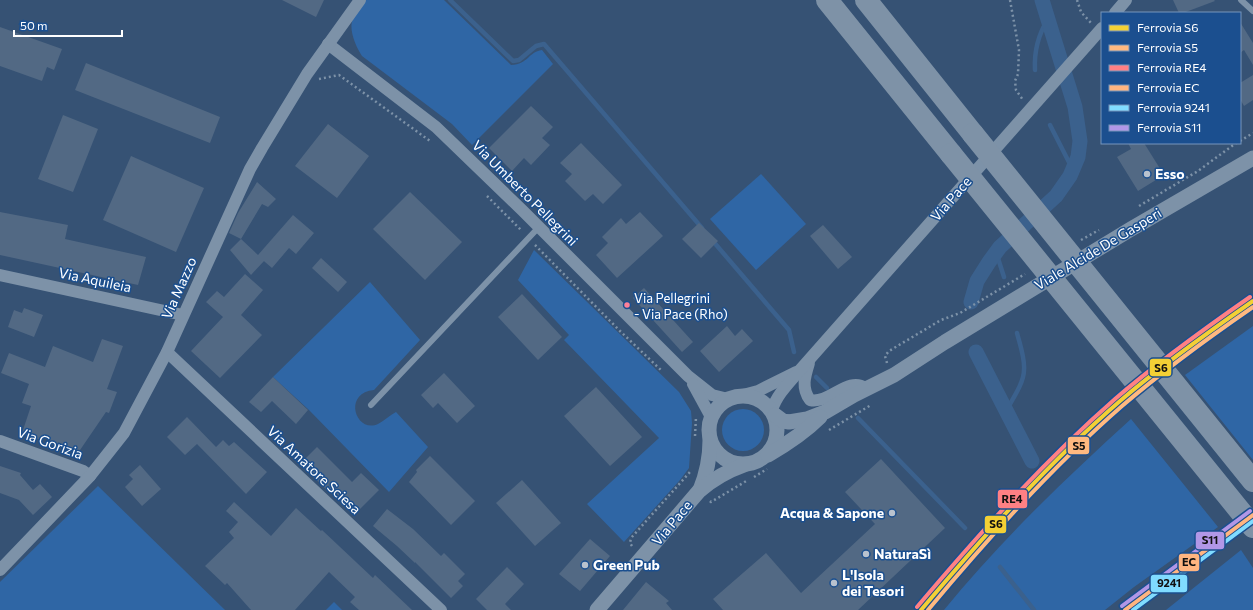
<svg xmlns="http://www.w3.org/2000/svg" width="1253" height="610" font-family="Commissioner,sans-serif">
	<style>
		.green { fill: #2f66a5 }
		.lines { fill: none; stroke-linecap: round; stroke-linejoin: round }
		.stream { stroke: #3b618d; stroke-width: 4.5 }
		.canal { stroke: #3b618d; stroke-width: 15 }
		.building { fill: #526984 }
		.path { stroke: #7d92a8; stroke-width: 2.5; stroke-dasharray: 2 3; stroke-linecap: butt }
		.service { stroke: #7d92a8; stroke-width: 6 }
		.minor { stroke: #7d92a8; stroke-width: 12 }
		.tertiary { stroke: #7d92a8; stroke-width: 15 }
		.motorway { stroke: #7e92a7; stroke-width: 22 }
		.motorway-bridge { stroke: #7e92a7; stroke-width: 22 }
		.rail-1-casing { stroke: #1b4f8f; stroke-width: 7 }
		.rail-2-casing { stroke: #1b4f8f; stroke-width: 7 }
		.rail-3-casing { stroke: #1b4f8f; stroke-width: 7 }
		.rail-4-casing { stroke: #1b4f8f; stroke-width: 7 }
		.rail-5-casing { stroke: #1b4f8f; stroke-width: 7 }
		.rail-6-casing { stroke: #1b4f8f; stroke-width: 7 }
		.rail-1 { stroke: #f3d035; stroke-width: 4 }
		.rail-2 { stroke: #ffb980; stroke-width: 4 }
		.rail-3 { stroke: #ff8084; stroke-width: 4 }
		.rail-4 { stroke: #ffb580; stroke-width: 4 }
		.rail-5 { stroke: #80dcff; stroke-width: 4 }
		.rail-6 { stroke: #b197e7; stroke-width: 4 }
		.poi-dot { fill: #b9c2ce; stroke: #1b4f8f; stroke-width: 1.5 }
		.bus-dot { fill: #ff8098; stroke: #1b4f8f; stroke-width: 1.5 }
		.labels { text-anchor: middle; stroke-width: 3; stroke-linejoin: round; paint-order: stroke }
		.bus-label { font-size: 13px; fill: #fff; stroke: #1b4f8f; text-anchor: start }
		.poi-label { font-size: 14px; font-weight: bold; fill: #fff; stroke: #1b4f8f; text-anchor: start }
		.street-label { font-size: 14px; fill: #fff; stroke: #1b4f8f }
		.line-badge { stroke: #1b4f8f; stroke-width: 1.5 }
		.pale-badge-label { font-size: 11px; text-anchor: middle; font-weight: bold; fill: #111 }
	</style>
	<rect width="100%" height="100%" fill="#365274"/>
	<g class="green">
		<path d="M366,0H444L511,65C529,64 528,52 542,50L553,64L472,145L452,124L362,56C356,47 348,29 353,19C356,12 362,6 366,0Z"/>
		<path d="M761,174L806,224L756,270L710,219Z"/>
		<path d="M534,250L679,392L691,411L692,423L689,468L680,480L624,542L587,504L659,438L564,340L569,335L518,280Z"/>
		<path d="M370,282L420,340L374,390C342,393 356,434 378,424C384,421 390,415 396,412L428,447L389,492L309,410L273,377Z"/>
		<path d="M1253,326V460L1185,375Z"/>
		<circle cx="743" cy="430" r="21"/>
		<path d="M1131,419L1218,527L1134,587L1105,610H944C1000,541 1065,479 1131,419Z"/>
		<path d="M98,486L225,610H0V582Z"/>
		<path d="M1241,550L1253,568V610H1166Z"/>
		<path d="M334,602L342,610H326Z"/>
	</g>
	<g class="lines">
		<g class="stream">
			<path d="M450,0L513,61L519,60L536,46L544,44L702,228"/>
			<path d="M1035,70C1034,52 1038,35 1048,19"/>
			<path d="M1050,125L1073,170"/>
			<path d="M712,240L789,330L794,352"/>
			<path d="M996,252L1004,277"/>
			<path d="M816,377L827,388"/>
			<path d="M1006,411C1012,400 1024,383 1024,370C1025,358 1020,345 1017,333"/>
			<path d="M858,418L965,528"/>
			<path d="M1000,567L1034,610"/>
		</g>
		<g class="canal">
			<path d="M971,302L977,281L989,262L1000,247L1056,196L1070,176L1078,157L1080,141L1075,107L1042,0"/>
			<path d="M976,352L1032,461"/>
		</g>
	</g>
	<g class="building">
		<path d="M282,0H324L316,17Z"/>
		<path d="M1173,0H1214L1215,1L1183,13H1179Z"/>
		<path d="M1240,22L1253,43V65L1244,50L1240,53Z"/>
		<path d="M0,27L62,49L54,70L47,67L42,81L0,66Z"/>
		<path d="M86,63L220,117L210,143L75,90Z"/>
		<path d="M1253,75V100L1244,106L1240,99V83Z"/>
		<path d="M531,106L553,127L542,138L550,145L531,165L524,158L512,171L489,148Z"/>
		<path d="M63,115L98,129L73,192L38,179Z"/>
		<path d="M328,124L369,156L337,198L295,166Z"/>
		<path d="M581,143L622,185L603,204L593,194L585,201L565,181L572,174L560,163Z"/>
		<path d="M1128,143H1144L1164,175L1138,191L1117,157L1131,149Z"/>
		<path d="M131,156L204,188L176,252L103,220Z"/>
		<path d="M257,182L276,199L268,207L262,204L241,239L229,233L238,213Z"/>
		<path d="M410,192L462,242L425,280L373,229Z"/>
		<path d="M0,212L68,225L65,239L146,257L138,285L0,255Z"/>
		<path d="M640,212L663,236L617,278L596,255L608,243L602,237L621,218L626,224Z"/>
		<path d="M293,215L314,233L296,254L289,248L272,268L258,256L264,261L251,275L230,250L241,239L258,255Z"/>
		<path d="M699,223L718,241L701,258L682,239Z"/>
		<path d="M823,225L852,257L838,269L810,236Z"/>
		<path d="M321,258L347,282L338,292L312,268Z"/>
		<path d="M245,274L263,290L241,315L262,335L220,378L191,351L223,317L206,302L217,291L224,297Z"/>
		<path d="M644,288L693,342L682,352L633,298Z"/>
		<path d="M522,294L562,337L538,360L498,317Z"/>
		<path d="M24,308L43,315L34,337L8,327L14,310L22,313Z"/>
		<path d="M727,326L735,336L742,329L753,341L719,372L700,351Z"/>
		<path d="M102,339L123,346L107,389L117,392L109,413L106,412L78,453L42,437L41,440L22,433L31,406L22,403L29,384L1,373L9,353L45,367L53,346L93,362Z"/>
		<path d="M444,373L475,406L457,423L438,403L433,408L421,395Z"/>
		<path d="M273,377L308,410L296,424L272,401L261,412L249,402Z"/>
		<path d="M596,387L642,437L610,466L564,416Z"/>
		<path d="M187,417L216,447L223,440L229,446L234,442L267,472L246,494L197,444L185,455L167,437Z"/>
		<path d="M317,447L352,482L361,473L379,490L356,513L333,490L330,493L300,464Z"/>
		<path d="M430,456L475,501L451,525L409,482L417,472L416,470Z"/>
		<path d="M881,459L945,528L858,610H723L713,599L766,553L801,593L875,524L845,492Z"/>
		<path d="M140,465L161,489L142,506L125,487L133,479L129,475Z"/>
		<path d="M0,466L21,473L20,475L33,490L40,484L52,497L33,515L19,500L0,493Z"/>
		<path d="M522,480L561,523L535,546L496,503Z"/>
		<path d="M234,502L271,536L296,508L321,531L322,530L373,578L375,575L412,610H359L350,602L355,597L329,572L295,610H251L227,583L225,585L205,566L234,538L229,532L238,522L226,511Z"/>
		<path d="M387,509L413,529L441,556L444,553L465,574L458,581L463,586L451,598L415,562V563L397,546L373,526Z"/>
		<path d="M590,539L610,556L580,591L559,574Z"/>
		<path d="M507,567L524,584L505,604L511,610H487L476,599Z"/>
		<path d="M646,582L669,601L666,603L672,610H623Z"/>
	</g>
	<g class="lines">
		<g class="path">
			<path d="M1010,0L1019,50L1018,74L1015,81L1016,90L1023,100"/>
			<path d="M1077,0L1081,12L1091,23"/>
			<path d="M319,79L339,75L430,141"/>
			<path d="M1240,141L1253,133"/>
			<path d="M487,196L522,231"/>
			<path d="M1139,206L1198,171L1236,143"/>
			<path d="M1081,240L1099,230"/>
			<path d="M535,245L620,331L662,371"/>
			<path d="M887,363L885,356L889,351L941,320L960,313L1025,274"/>
			<path d="M829,430L871,405"/>
			<path d="M695,436L696,417"/>
			<path d="M754,477L767,469"/>
			<path d="M710,501L711,502L748,480"/>
			<path d="M632,546L630,543L631,538L690,472"/>
		</g>
		<g class="service">
			<path d="M1241,0L1253,11"/>
			<path d="M371,405L539,227"/>
		</g>
		<g class="minor">
			<path d="M1115,13L1126,0"/>
			<path d="M328,44L436,127L522,210L688,376L712,395L728,399"/>
			<path d="M0,275L183,315"/>
			<path d="M167,352L441,610"/>
			<path d="M809,363C805,376 801,388 810,400C830,404 848,376 865,388"/>
			<path d="M693,384L711,417"/>
			<path d="M743,395L758,391L796,372"/>
			<path d="M772,410C777,394 790,382 800,370L1102,28"/>
			<path d="M0,441L83,471L90,476"/>
			<path d="M0,570L90,476L124,433L167,352L250,169L262,148L307,74L360,0"/>
		</g>
		<g class="tertiary">
			<circle cx="743" cy="430" r="34"/>
			<path d="M775,415L783,421L789,422L807,419L825,412L854,395L894,375L945,342L1131,229L1253,158"/>
			<path d="M768,455C787,444 805,432 820,417"/>
			<path d="M700,490C707,473 710,458 710,440"/>
			<path d="M597,610L699,491C713,479 727,471 744,465"/>
		</g>
		<g class="motorway">
			<path d="M827,0L951,154"/>
			<path d="M866,0L973,134"/>
		</g>
		<g class="motorway-bridge">
			<path d="M973,134L1253,481"/>
			<path d="M951,154L1253,527"/>
		</g>
		<g class="rail-1-casing">
			<path id="rail-1" d="M921,610C983,537 1047,464 1120,401C1162,365 1207,333 1253,301"/>
		</g>
		<g class="rail-2-casing">
			<path id="rail-2" d="M928,610C988,538 1051,468 1122,406C1164,370 1208,338 1253,307"/>
		</g>
		<g class="rail-3-casing">
			<path id="rail-3" d="M917,607C979,534 1043,462 1115,399C1158,362 1204,329 1250,297"/>
		</g>
		<g class="rail-4-casing">
			<path id="rail-4" d="M1125,610L1253,515"/>
		</g>
		<g class="rail-5-casing">
			<path id="rail-5" d="M1133,610L1253,521"/>
		</g>
		<g class="rail-6-casing">
			<path id="rail-6" d="M1122,606L1250,511"/>
		</g>
		<use href="#rail-1" class="rail-1"/>
		<use href="#rail-2" class="rail-2"/>
		<use href="#rail-3" class="rail-3"/>
		<use href="#rail-4" class="rail-4"/>
		<use href="#rail-5" class="rail-5"/>
		<use href="#rail-6" class="rail-6"/>
	</g>
	<g class="poi-dot">
		<circle cx="1147" cy="174" r="4"/>
		<circle cx="892" cy="513" r="4"/>
		<circle cx="866" cy="554" r="4"/>
		<circle cx="585" cy="565" r="4"/>
		<circle cx="834" cy="583" r="4"/>
	</g>
	<circle class="bus-dot" cx="627" cy="305" r="3.5"/>
	<g class="labels">
		<g class="bus-label">
			<text x="634" y="303">Via Pellegrini<tspan x="634" dy="16">- Via Pace (Rho)</tspan></text>
		</g>
		<g class="poi-label">
			<text x="1155" y="179">Esso</text>
			<text x="884" y="518" text-anchor="end">Acqua &amp; Sapone</text>
			<text x="874" y="559">NaturaSì</text>
			<text x="593" y="570">Green Pub</text>
			<text x="842" y="580">L'Isola<tspan x="842" dy="16">dei Tesori</tspan></text>
		</g>
		<g class="street-label">
			<text transform="translate(525 193) rotate(45)" y="5">Via Umberto Pellegrini</text>
			<text transform="translate(951 199) rotate(-49)" y="5">Via Pace</text>
			<text transform="translate(1098 249) rotate(-31)" y="5">Viale Alcide De Gasperi</text>
			<text transform="translate(95 280) rotate(12)" y="5">Via Aquileia</text>
			<text transform="translate(179 288) rotate(-66)" y="5">Via Mazzo</text>
			<text transform="translate(50 443) rotate(20)" y="5">Via Gorizia</text>
			<text transform="translate(314 470) rotate(43)" y="5">Via Amatore Sciesa</text>
			<text transform="translate(672 523) rotate(-50)" y="5">Via Pace</text>
		</g>
	</g>
	<g class="line-badge">
		<rect x="1149" y="358" width="23" height="19" rx="4" fill="#f3d035"/>
		<rect x="1067" y="436" width="23" height="19" rx="4" fill="#ffb980"/>
		<rect x="997" y="489" width="31" height="20" rx="4" fill="#ff8084"/>
		<rect x="984" y="515" width="23" height="19" rx="4" fill="#f3d035"/>
		<rect x="1195" y="531" width="30" height="19" rx="4" fill="#b197e7"/>
		<rect x="1178" y="553" width="22" height="19" rx="4" fill="#ffb580"/>
		<rect x="1150" y="574" width="38" height="19" rx="4" fill="#80dcff"/>
	</g>
	<g class="pale-badge-label">
		<text x="1161" y="372">S6</text>
		<text x="1079" y="450">S5</text>
		<text x="1012" y="503">RE4</text>
		<text x="996" y="528">S6</text>
		<text x="1210" y="544">S11</text>
		<text x="1189" y="566">EC</text>
		<text x="1169" y="587">9241</text>
	</g>
	<rect x="1101" y="12" width="140" height="132" fill="#1b4f8f" stroke="#7695bc"/>
	<rect x="1109" y="25" width="20" height="6" fill="#f3d035" stroke="#7695bc"/>
	<text x="1137" y="32" font-size="12" fill="#ffffff">Ferrovia S6</text>
	<rect x="1109" y="45" width="20" height="6" fill="#ffb980" stroke="#7695bc"/>
	<text x="1137" y="52" font-size="12" fill="#ffffff">Ferrovia S5</text>
	<rect x="1109" y="65" width="20" height="6" fill="#ff8084" stroke="#7695bc"/>
	<text x="1137" y="72" font-size="12" fill="#ffffff">Ferrovia RE4</text>
	<rect x="1109" y="85" width="20" height="6" fill="#ffb580" stroke="#7695bc"/>
	<text x="1137" y="92" font-size="12" fill="#ffffff">Ferrovia EC</text>
	<rect x="1109" y="105" width="20" height="6" fill="#80dcff" stroke="#7695bc"/>
	<text x="1137" y="112" font-size="12" fill="#ffffff">Ferrovia 9241</text>
	<rect x="1109" y="125" width="20" height="6" fill="#b197e7" stroke="#7695bc"/>
	<text x="1137" y="132" font-size="12" fill="#ffffff">Ferrovia S11</text>
	<path d="M14 30v6h108v-6" fill="none" stroke="#ffffff" stroke-width="2"/>
	<text x="20" y="30" font-size="12" fill="#ffffff" stroke="#1b4f8f" stroke-width="3" paint-order="stroke">50 m</text>
</svg>
